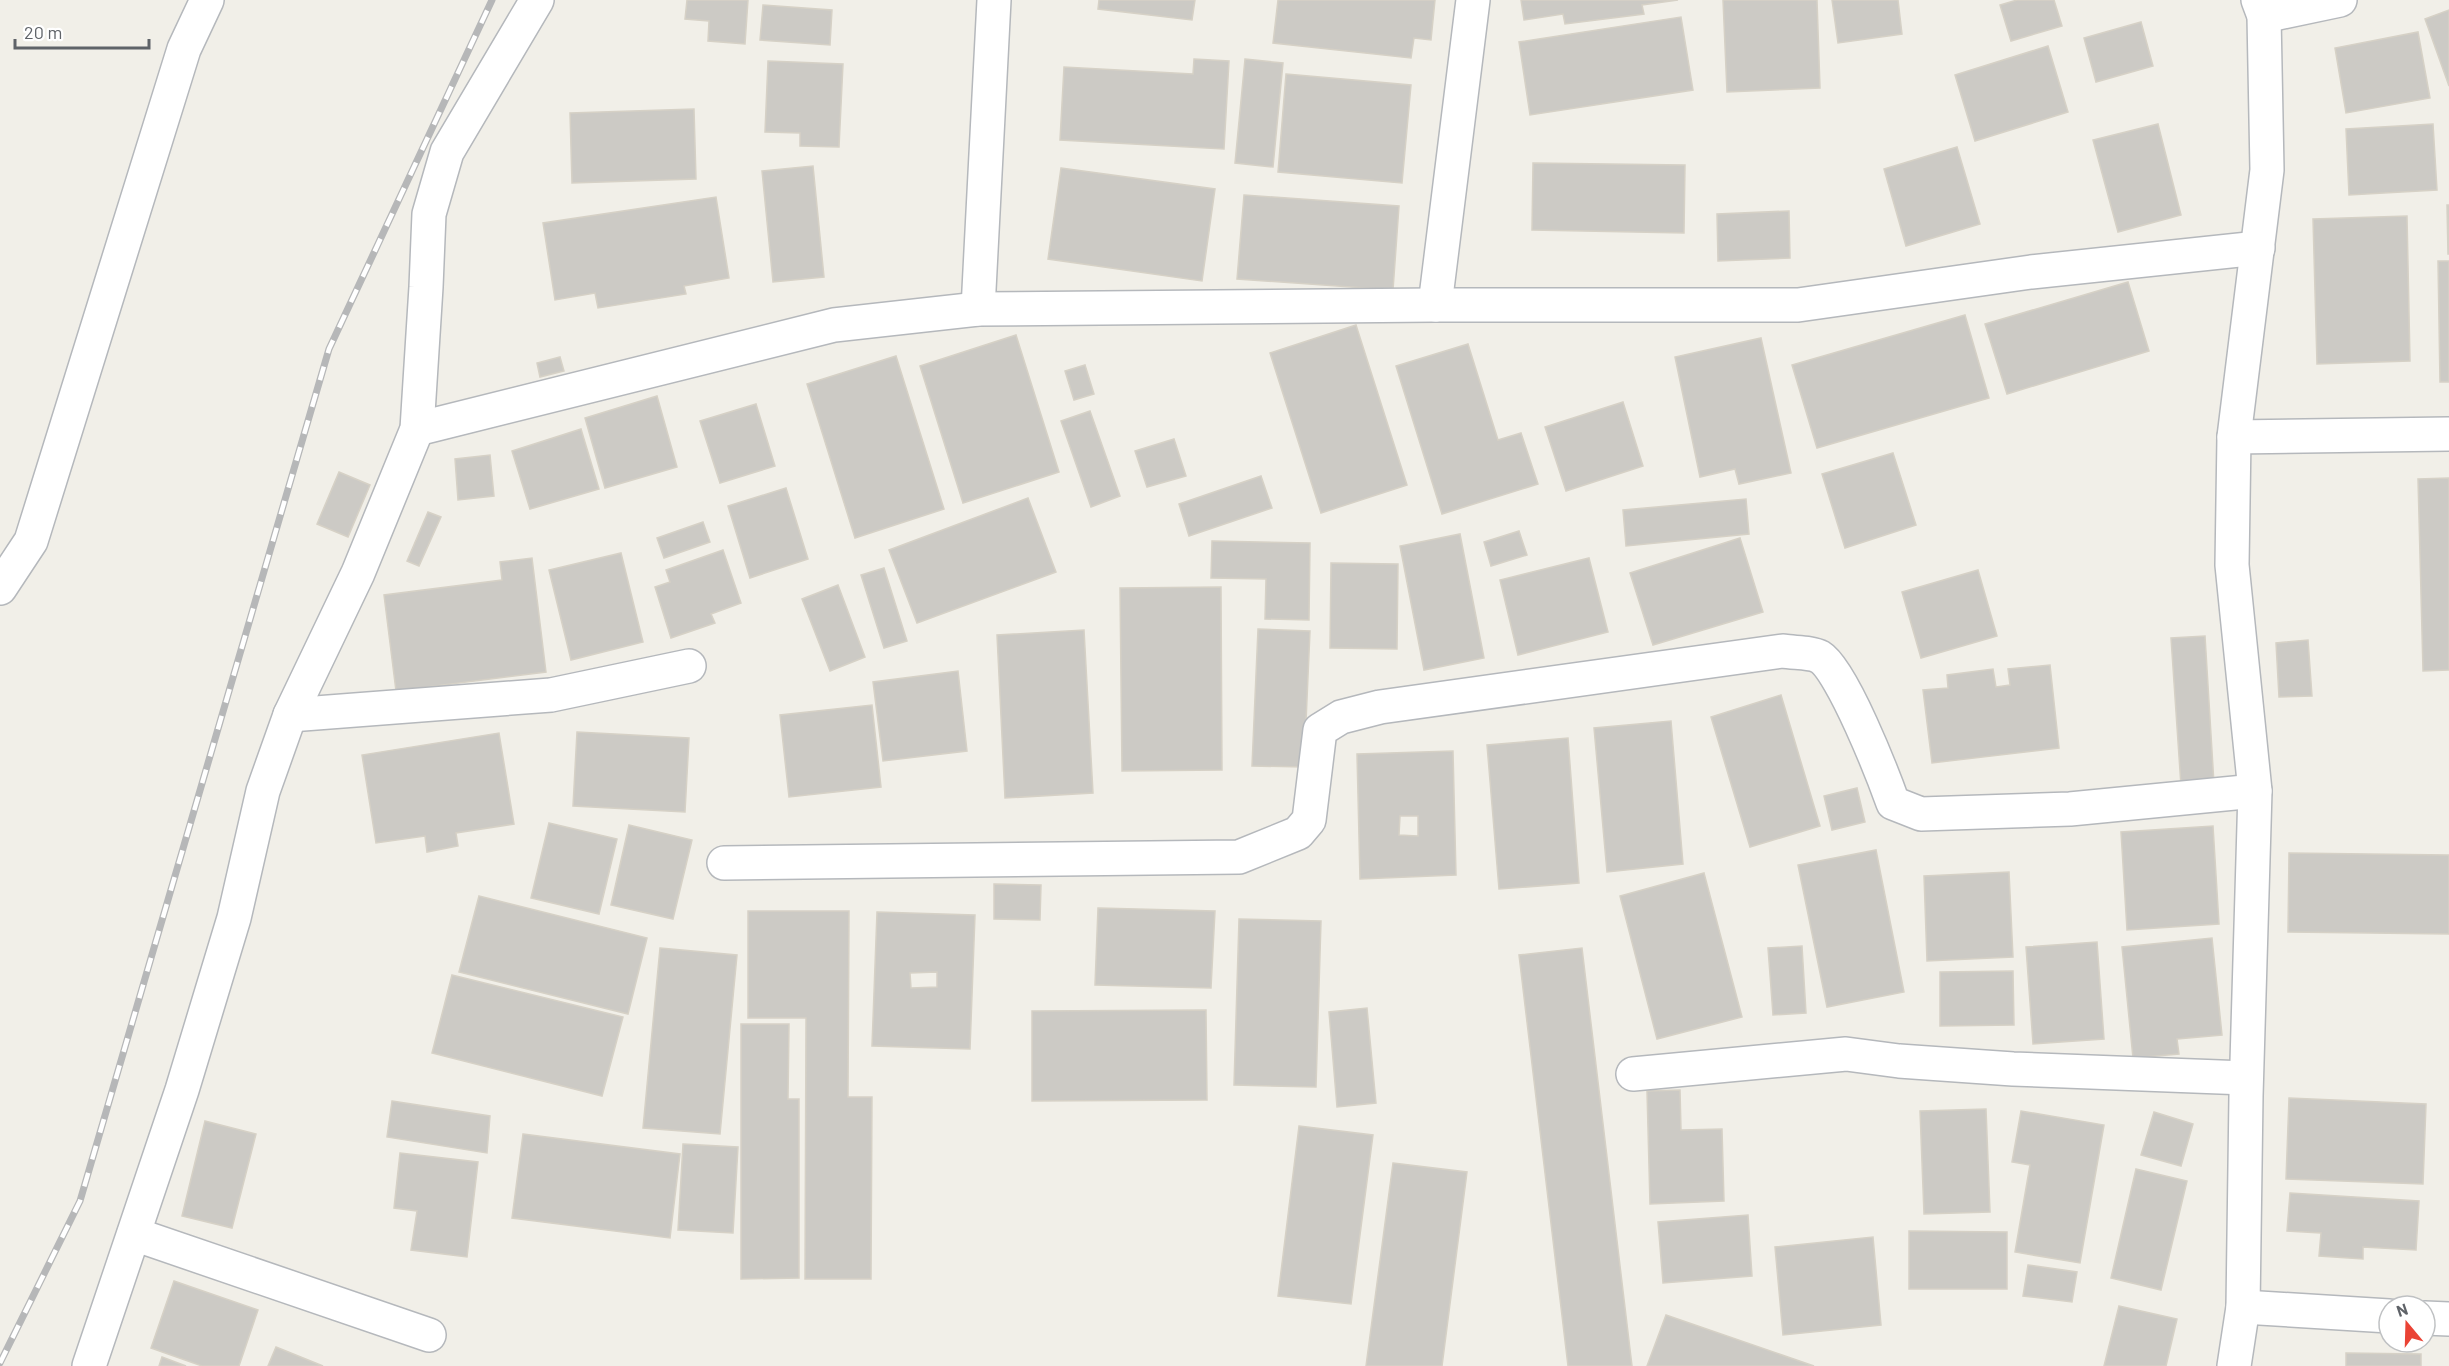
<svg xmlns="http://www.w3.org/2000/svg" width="2449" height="1366" font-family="Barlow,sans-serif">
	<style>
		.building { fill: #cccac5; stroke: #d6d1c6; stroke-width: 1.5; fill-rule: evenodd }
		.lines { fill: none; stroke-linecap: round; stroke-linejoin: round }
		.street-casing { stroke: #b5b8bc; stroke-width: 36 }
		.street { stroke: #fff; stroke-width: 33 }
		.rail-casing { stroke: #b6b7b8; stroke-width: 7 }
		.rail { stroke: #fff; stroke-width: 4.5; stroke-dasharray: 14; stroke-linecap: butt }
	</style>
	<rect width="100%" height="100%" fill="#f1efe8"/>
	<g class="building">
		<path d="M687,0H748L745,44L708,41L709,21L685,19Z"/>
		<path d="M1099,0H1195L1192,20L1098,9Z"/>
		<path d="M1278,0H1435L1431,40L1414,38L1411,58L1273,43Z"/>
		<path d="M1521,0H1678L1642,5L1644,14L1565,24L1563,14L1524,20Z"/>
		<path d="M1723,0H1817L1820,88L1727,92Z"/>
		<path d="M1832,0H1898L1902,34L1838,43Z"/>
		<path d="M2017,0H2054L2062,26L2011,41L2000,5Z"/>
		<path d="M763,5L832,10L830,45L760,40Z"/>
		<path d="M2449,10V86L2425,19Z"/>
		<path d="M1681,17L1693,90L1530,115L1519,42Z"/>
		<path d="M2141,22L2153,66L2096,82L2084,38Z"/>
		<path d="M2418,32L2430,98L2346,113L2335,48Z"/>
		<path d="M2048,46L2068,112L1975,141L1955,75Z"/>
		<path d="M1194,59L1229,61L1224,149L1060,140L1064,67L1193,74Z"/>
		<path d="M1245,59L1283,63L1273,167L1235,163Z"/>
		<path d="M768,61L843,64L839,147L800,146V133L765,132Z"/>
		<path d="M1286,74L1411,85L1402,183L1278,172Z"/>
		<path d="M694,109L696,179L572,183L570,113Z"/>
		<path d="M2158,124L2181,215L2118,232L2093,140Z"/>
		<path d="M2433,124L2437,190L2349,195L2346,129Z"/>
		<path d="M1957,147L1980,224L1906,246L1884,169Z"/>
		<path d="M1533,163L1685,165L1684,233L1532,230Z"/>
		<path d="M813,166L824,277L773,282L762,171Z"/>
		<path d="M1061,168L1215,189L1202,281L1048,259Z"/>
		<path d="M1244,195L1399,206L1393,290L1237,279Z"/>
		<path d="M716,197L729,278L684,286L686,294L598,308L595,293L555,300L543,223Z"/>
		<path d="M2447,205H2449V254H2448Z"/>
		<path d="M1789,211L1790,258L1718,261L1717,214Z"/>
		<path d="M2407,216L2410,361L2317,364L2313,219Z"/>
		<path d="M2438,261H2449V382H2440Z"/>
		<path d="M2128,282L2149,351L2007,394L1985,324Z"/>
		<path d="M1965,315L1989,398L1817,448L1792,365Z"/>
		<path d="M1356,325L1407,485L1321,513L1270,353Z"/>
		<path d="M1016,335L1059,472L963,503L920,366Z"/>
		<path d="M1761,338L1791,473L1739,484L1735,469L1700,477L1675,357Z"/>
		<path d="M1468,344L1498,440L1521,433L1538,484L1442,514L1396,366Z"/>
		<path d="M896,356L944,509L855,538L807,384Z"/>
		<path d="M560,357L564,371L540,377L537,363Z"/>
		<path d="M1085,365L1094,394L1074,400L1065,371Z"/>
		<path d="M657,396L677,467L605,488L585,418Z"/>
		<path d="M1623,402L1643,466L1566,491L1545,427Z"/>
		<path d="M756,404L775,466L720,483L700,421Z"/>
		<path d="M1090,411L1120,496L1091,507L1061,421Z"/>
		<path d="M581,429L599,489L530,509L512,451Z"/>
		<path d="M1174,439L1186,476L1147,487L1135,451Z"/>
		<path d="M1893,453L1916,525L1845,548L1822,474Z"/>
		<path d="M490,455L494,496L458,500L455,459Z"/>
		<path d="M339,472L370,485L348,537L317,524Z"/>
		<path d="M1261,476L1272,508L1189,536L1179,504Z"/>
		<path d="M2449,478V670L2423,671L2418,479Z"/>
		<path d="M786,488L808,559L750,578L728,506Z"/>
		<path d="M1028,498L1056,572L917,623L889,550Z"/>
		<path d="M1746,499L1749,534L1626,546L1623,510Z"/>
		<path d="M428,512L441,517L419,566L407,561Z"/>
		<path d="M703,522L710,542L664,558L657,538Z"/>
		<path d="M1519,531L1527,555L1491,566L1484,542Z"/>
		<path d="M1460,534L1484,658L1424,670L1400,546Z"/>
		<path d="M1740,538L1763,612L1653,645L1630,573Z"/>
		<path d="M1212,541L1310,543L1309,620L1265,619L1266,579L1211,578Z"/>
		<path d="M723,550L741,603L711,614L715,623L671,638L655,587L670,582L666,570Z"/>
		<path d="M621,553L643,642L571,660L549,570Z"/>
		<path d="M532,558L546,672L396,691L384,595L502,580L500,562Z"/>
		<path d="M1589,558L1608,632L1518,655L1500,580Z"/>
		<path d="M1331,563L1398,564L1397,649L1330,648Z"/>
		<path d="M884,568L907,641L884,648L861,575Z"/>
		<path d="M1978,570L1997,636L1921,658L1902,592Z"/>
		<path d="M838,585L865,657L830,671L802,599Z"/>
		<path d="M1221,587L1222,770L1122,771L1120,588Z"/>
		<path d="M1258,629L1310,631L1304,767L1252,766Z"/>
		<path d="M1084,630L1093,793L1005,798L997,635Z"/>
		<path d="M2205,636L2214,784L2181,786L2171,638Z"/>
		<path d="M2308,640L2312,696L2279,697L2276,643Z"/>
		<path d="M2050,665L2059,748L1932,763L1923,690L1948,688L1947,675L1993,669L1996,687L2010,685L2008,669Z"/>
		<path d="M958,671L967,751L883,761L873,682Z"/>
		<path d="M1781,695L1820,826L1750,847L1711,717Z"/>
		<path d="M872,705L881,787L789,797L780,715Z"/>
		<path d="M1671,721L1683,864L1607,872L1594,728Z"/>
		<path d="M577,732L689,738L685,812L573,806Z"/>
		<path d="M499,733L514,824L456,833L458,846L427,852L425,836L376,843L362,755Z"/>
		<path d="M1568,738L1579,883L1499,889L1487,745Z"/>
		<path d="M1453,751L1456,875L1360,879L1357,754ZM1400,816H1418V836L1399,835Z"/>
		<path d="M1857,788L1865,822L1832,830L1824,796Z"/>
		<path d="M549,823L617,839L599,914L531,898Z"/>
		<path d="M629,825L692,840L673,919L611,905Z"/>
		<path d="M2213,826L2219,924L2127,930L2121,832Z"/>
		<path d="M1876,850L1904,992L1827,1007L1798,865Z"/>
		<path d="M2289,853L2449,855V934L2288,932Z"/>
		<path d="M2009,872L2013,957L1927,961L1924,876Z"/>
		<path d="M1704,873L1742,1017L1657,1039L1620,896Z"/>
		<path d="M994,884L1041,885L1040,920L994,919Z"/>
		<path d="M479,896L647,938L628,1014L459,972Z"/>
		<path d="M1098,908L1215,911L1211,988L1095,985Z"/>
		<path d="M748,911H849L848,1097H872L871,1279H805L806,1018H748Z"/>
		<path d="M877,912L975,915L970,1049L872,1046ZM937,972V987L911,988L910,973Z"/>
		<path d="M1239,919L1321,921L1316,1087L1234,1085Z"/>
		<path d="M2212,938L2222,1035L2177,1039L2179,1054L2133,1058L2122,947Z"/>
		<path d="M2097,942L2104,1039L2033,1044L2026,947Z"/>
		<path d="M1802,946L1806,1013L1773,1015L1768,948Z"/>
		<path d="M660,948L737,955L720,1134L643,1128Z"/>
		<path d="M1582,948L1632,1366H1568L1519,955Z"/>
		<path d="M2013,971L2014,1025L1940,1026V972Z"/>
		<path d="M452,975L623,1017L602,1096L432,1053Z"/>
		<path d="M1367,1008L1376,1103L1337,1107L1329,1012Z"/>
		<path d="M1206,1010L1207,1100L1032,1101V1011Z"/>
		<path d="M741,1024H789L788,1099H799V1278L741,1279Z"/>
		<path d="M1680,1090L1681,1130L1722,1129L1724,1201L1650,1204L1647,1091Z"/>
		<path d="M2289,1098L2426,1104L2423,1184L2286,1179Z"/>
		<path d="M392,1101L490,1116L487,1153L387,1137Z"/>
		<path d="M1986,1109L1990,1212L1924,1214L1920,1111Z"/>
		<path d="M2021,1111L2104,1125L2080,1263L2015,1252L2030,1165L2012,1162Z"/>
		<path d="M2154,1112L2193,1124L2181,1166L2141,1155Z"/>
		<path d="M205,1121L256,1134L232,1228L182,1216Z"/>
		<path d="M1299,1126L1373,1135L1351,1304L1278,1296Z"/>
		<path d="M523,1134L680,1154L670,1238L512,1218Z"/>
		<path d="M683,1144L738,1147L733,1233L678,1230Z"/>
		<path d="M400,1153L478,1162L467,1257L411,1250L417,1211L394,1208Z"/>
		<path d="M1393,1163L1467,1172L1442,1366H1366Z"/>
		<path d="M2136,1169L2187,1181L2161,1290L2111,1278Z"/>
		<path d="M2290,1193L2419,1201L2416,1250L2363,1247V1259L2319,1256L2321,1233L2287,1231Z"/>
		<path d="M1748,1215L1752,1276L1663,1283L1658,1222Z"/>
		<path d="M1909,1231L2007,1232V1289H1909Z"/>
		<path d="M1873,1237L1881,1325L1783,1335L1775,1247Z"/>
		<path d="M2028,1265L2077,1272L2072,1302L2023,1296Z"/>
		<path d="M174,1281L258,1310L239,1366H202L151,1348Z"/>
		<path d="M2119,1306L2177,1319L2166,1366H2104Z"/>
		<path d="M1666,1315L1814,1366H1647Z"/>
		<path d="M276,1347L323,1366H268Z"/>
		<path d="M2346,1353L2421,1354V1366H2346Z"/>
		<path d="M162,1357L186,1366H159Z"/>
	</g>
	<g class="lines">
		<g class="street-casing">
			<g id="street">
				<path d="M2264,16L2340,0"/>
				<path d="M1435,305L1473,0"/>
				<path d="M978,309L994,0"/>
				<path d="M417,429L834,325L978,309L1435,305H1798L2031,272L2258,248"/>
				<path d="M2234,437L2449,434"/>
				<path d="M0,588L31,541L184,49L207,0"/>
				<path d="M290,715L551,695L689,666"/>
				<path d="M724,863L1239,857L1298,833L1309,820L1320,730L1341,717L1380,707L1783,651C1794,653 1811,652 1820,657C1842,670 1883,775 1893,803L1921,814L2070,809L2255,791"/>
				<path d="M1633,1074L1846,1054L1899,1061L2013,1069L2246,1078"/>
				<path d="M134,1234L429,1335"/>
				<path d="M2243,1307L2389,1316"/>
				<path d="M2425,1318L2449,1319"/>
				<path d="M89,1366L182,1090L234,918L263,791L290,715L358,573L417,429L426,287L429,214L447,152L537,0"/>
				<path d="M2234,1366L2243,1307L2246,1096L2255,791L2232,565L2234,437L2267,170L2264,16L2258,0"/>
			</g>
		</g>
		<use href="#street" class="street"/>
		<g class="rail-casing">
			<path id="rail" d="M0,1363L80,1201L329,349L492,0"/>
		</g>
		<use href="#rail" class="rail"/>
	</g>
	<g transform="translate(2407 1324) rotate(341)"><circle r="28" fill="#ffffff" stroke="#bfc1c3" stroke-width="1.5"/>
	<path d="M0-4.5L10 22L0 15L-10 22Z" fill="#ea4335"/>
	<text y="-9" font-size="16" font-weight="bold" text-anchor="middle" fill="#5f6368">N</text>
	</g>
	<path d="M15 39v9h134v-9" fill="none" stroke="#5f6368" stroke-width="3"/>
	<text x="24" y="39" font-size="18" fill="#5f6368" stroke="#ffffff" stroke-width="4.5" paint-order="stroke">20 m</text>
</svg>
